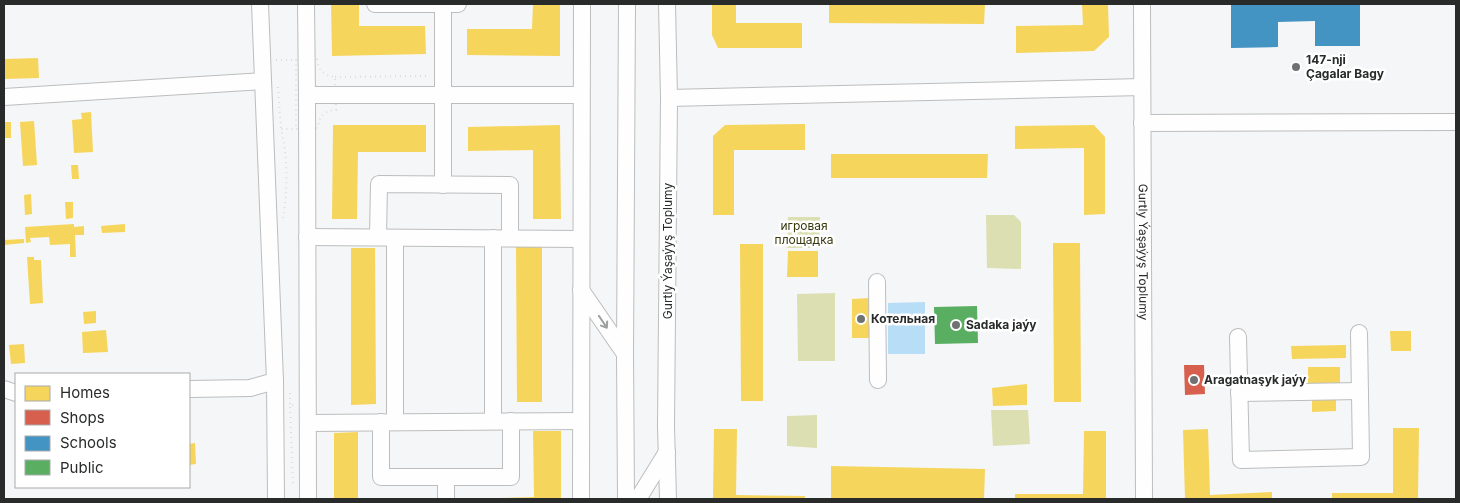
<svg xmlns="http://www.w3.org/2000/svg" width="1460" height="503" font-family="Inter,sans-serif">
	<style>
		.green { fill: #dcdfb2 }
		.water { fill: #b7def6 }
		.homes { fill: #f6d55c }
		.shops { fill: #d6604d }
		.schools { fill: #4393c3 }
		.public { fill: #5aae61 }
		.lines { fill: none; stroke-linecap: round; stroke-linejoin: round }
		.minor-casing { stroke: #bcbdbe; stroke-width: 18 }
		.path { stroke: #ddddde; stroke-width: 2; stroke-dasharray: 1 4; stroke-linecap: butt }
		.minor { stroke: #fefefe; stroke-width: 16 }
		.oneway { stroke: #9e9f9f }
		.poi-dot { fill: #707172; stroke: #fff; stroke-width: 2 }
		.labels { text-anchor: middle; stroke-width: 5; stroke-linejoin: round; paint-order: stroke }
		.poi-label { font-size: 12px; font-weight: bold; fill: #292a2a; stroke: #fff; text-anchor: start }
		.park-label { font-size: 12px; fill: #36370c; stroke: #fff }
		.street-label { font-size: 12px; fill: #292a2a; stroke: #fff }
	</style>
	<rect width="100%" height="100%" fill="#f5f6f7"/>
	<g class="green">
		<path d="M986,215H1014L1021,222V269L987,268Z"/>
		<path d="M788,217H820L819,248H787Z"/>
		<path d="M835,293V361H798L797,294Z"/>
		<path d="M1028,410L1030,444L993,446L991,410Z"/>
		<path d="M817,415V448L787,446V416Z"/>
	</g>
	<path class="water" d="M925,302V354H888V303Z"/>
	<g class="homes">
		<path d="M331,4H359V26H425L426,54L332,56Z"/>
		<path d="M533,4H560V56L467,55V29H532Z"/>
		<path d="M712,4H736V23H802V48H718L712,35Z"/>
		<path d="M829,4H985L984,24L829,23Z"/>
		<path d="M1082,4H1108L1109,37L1094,51L1016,53V26L1083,25Z"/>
		<path d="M38,58L39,78L4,79V59Z"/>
		<path d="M91,112L93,152L74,153L72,120L82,119L81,113Z"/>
		<path d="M34,121L37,165L23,166L20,122Z"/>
		<rect x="4" y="122" width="7" height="16"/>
		<path d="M805,124V150H734V215H713V136L725,125Z"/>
		<path d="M333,125H426V152H358L357,219H332Z"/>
		<path d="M560,125L561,219H533V150L468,151V127Z"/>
		<path d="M1094,125L1105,137V214L1084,215V148L1015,149V126Z"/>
		<path d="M831,154H988L987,178H831Z"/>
		<path d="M71,165H78L79,179H72Z"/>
		<path d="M31,194L32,214L25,215L24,195Z"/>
		<path d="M65,202H73V218L66,219Z"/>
		<path d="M74,224V227L84,226V235H75L76,257H70V244L50,245L49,237L30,238L31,242L26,243L25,227Z"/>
		<path d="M125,224V232L102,233L101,226Z"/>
		<path d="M24,239V243L4,245V240Z"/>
		<path d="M1053,243H1080L1081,402H1054Z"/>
		<path d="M740,244H763V401H741Z"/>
		<path d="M516,246H542V402H517Z"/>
		<path d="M351,248H375L376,404L351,405Z"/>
		<path d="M788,251H818V277H787Z"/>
		<path d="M27,257H34V260H41L43,303L30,304Z"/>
		<path d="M870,298L871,338H852V299Z"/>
		<path d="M96,311V323L84,324L83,312Z"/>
		<path d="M106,330L108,352L83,353L82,332Z"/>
		<path d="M1390,331H1411V351H1391Z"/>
		<path d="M24,344L25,363L11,364L9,345Z"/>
		<path d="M1346,345V358L1292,359L1291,346Z"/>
		<rect x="1308" y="367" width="32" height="16"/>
		<path d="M1027,384V405L993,406L992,388Z"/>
		<path d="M1312,398H1336V411L1312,412Z"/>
		<path d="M1393,428H1419L1418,499H1332V493H1393Z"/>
		<path d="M714,429H737L736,495L805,496V499H713Z"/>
		<path d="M1208,429L1210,495L1272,492V499H1185L1183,430Z"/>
		<path d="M533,431H561V499H497V498L534,497Z"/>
		<path d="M1084,431H1106V499H1015V494H1083Z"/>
		<path d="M358,432V499H334V433Z"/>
		<path d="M195,443L196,464L189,465V444Z"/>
		<path d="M831,466L985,469L984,499H831Z"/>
	</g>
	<path class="shops" d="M1184,365H1204L1205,394L1185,395Z"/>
	<path class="schools" d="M1231,4H1360V46H1315V21L1278,22V47L1231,48Z"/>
	<path class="public" d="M977,306L978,343L935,344L934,307Z"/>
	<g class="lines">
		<g class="minor-casing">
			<g id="minor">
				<path d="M260,4L275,381L276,499"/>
				<path d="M306,4L307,95L308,499"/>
				<path d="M375,4H458"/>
				<path d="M667,4L669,98L666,426L668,499"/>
				<path id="s1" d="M1142,4L1144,499"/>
				<path d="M307,95H581"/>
				<path d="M4,97L263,81"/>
				<path d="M669,98L1142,87"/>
				<path d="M1142,123L1456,122"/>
				<path d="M443,185V4"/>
				<path d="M307,237L581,239"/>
				<path d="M378,237L379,184L510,185V238"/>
				<path d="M877,282L878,380"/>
				<path d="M581,290L625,354"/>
				<path d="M1238,337L1241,460L1361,457L1359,333"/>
				<path d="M4,389L16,393"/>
				<path d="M189,389L250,388L275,381"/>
				<path d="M1239,393L1360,391"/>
				<path d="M493,421V238"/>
				<path d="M381,422V477H511V421"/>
				<path d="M395,422V238"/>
				<path d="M308,423L581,421"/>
				<path d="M446,477V499"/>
				<path d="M581,499L582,4"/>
				<path d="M626,499L625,354L627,4"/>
				<path d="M638,499L667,452"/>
			</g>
		</g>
		<g class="path">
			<path d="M317,59C318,71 324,75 335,77L336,110C324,111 319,116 318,128L296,129V60Z"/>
			<path d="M276,60H292"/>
			<path d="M335,77L430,76"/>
			<path d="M278,87L281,129"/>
			<path d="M283,218C288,189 288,158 281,129H293"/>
			<path d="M290,393V405"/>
			<path d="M293,405H290L293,484"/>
		</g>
		<use href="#minor" class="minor"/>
	</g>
	<defs><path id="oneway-shaft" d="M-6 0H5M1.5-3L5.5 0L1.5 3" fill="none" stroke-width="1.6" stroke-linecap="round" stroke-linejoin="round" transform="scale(1.25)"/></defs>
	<use class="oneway" href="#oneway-shaft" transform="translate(603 322) rotate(56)"/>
	<g class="poi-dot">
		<circle cx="1296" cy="67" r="5"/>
		<circle cx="861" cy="319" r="5"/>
		<circle cx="956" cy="325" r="5"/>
		<circle cx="1194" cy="380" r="5"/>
	</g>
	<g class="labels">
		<g class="poi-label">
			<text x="1306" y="64">147-nji<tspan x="1306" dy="14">Çagalar Bagy</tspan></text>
			<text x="871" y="323">Котельная</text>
			<text x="966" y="329">Sadaka jaýy</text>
			<text x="1204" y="384">Aragatnaşyk jaýy</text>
		</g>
		<g class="park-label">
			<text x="804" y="230">игровая<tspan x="804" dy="14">площадка</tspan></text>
		</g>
		<g class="street-label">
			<text transform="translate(668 251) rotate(-90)" y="4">Gurtly Ýaşaýyş Toplumy</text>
			<text dy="4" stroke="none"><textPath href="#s1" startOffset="248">Gurtly Ýaşaýyş Toplumy</textPath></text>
		</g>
	</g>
	<rect width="1460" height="503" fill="none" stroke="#292a2a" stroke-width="10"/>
	<rect x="15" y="373" width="175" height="115" fill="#ffffff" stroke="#a9aaaa"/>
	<rect x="25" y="386" width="25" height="15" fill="#f6d55c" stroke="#a9aaaa"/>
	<text x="60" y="398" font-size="15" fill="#292a2a">Homes</text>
	<rect x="25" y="410" width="25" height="15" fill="#d6604d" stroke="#a9aaaa"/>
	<text x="60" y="423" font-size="15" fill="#292a2a">Shops</text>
	<rect x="25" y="436" width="25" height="15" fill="#4393c3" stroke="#a9aaaa"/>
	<text x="60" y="448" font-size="15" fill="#292a2a">Schools</text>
	<rect x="25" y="460" width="25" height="15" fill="#5aae61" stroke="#a9aaaa"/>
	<text x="60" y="473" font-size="15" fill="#292a2a">Public</text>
</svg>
